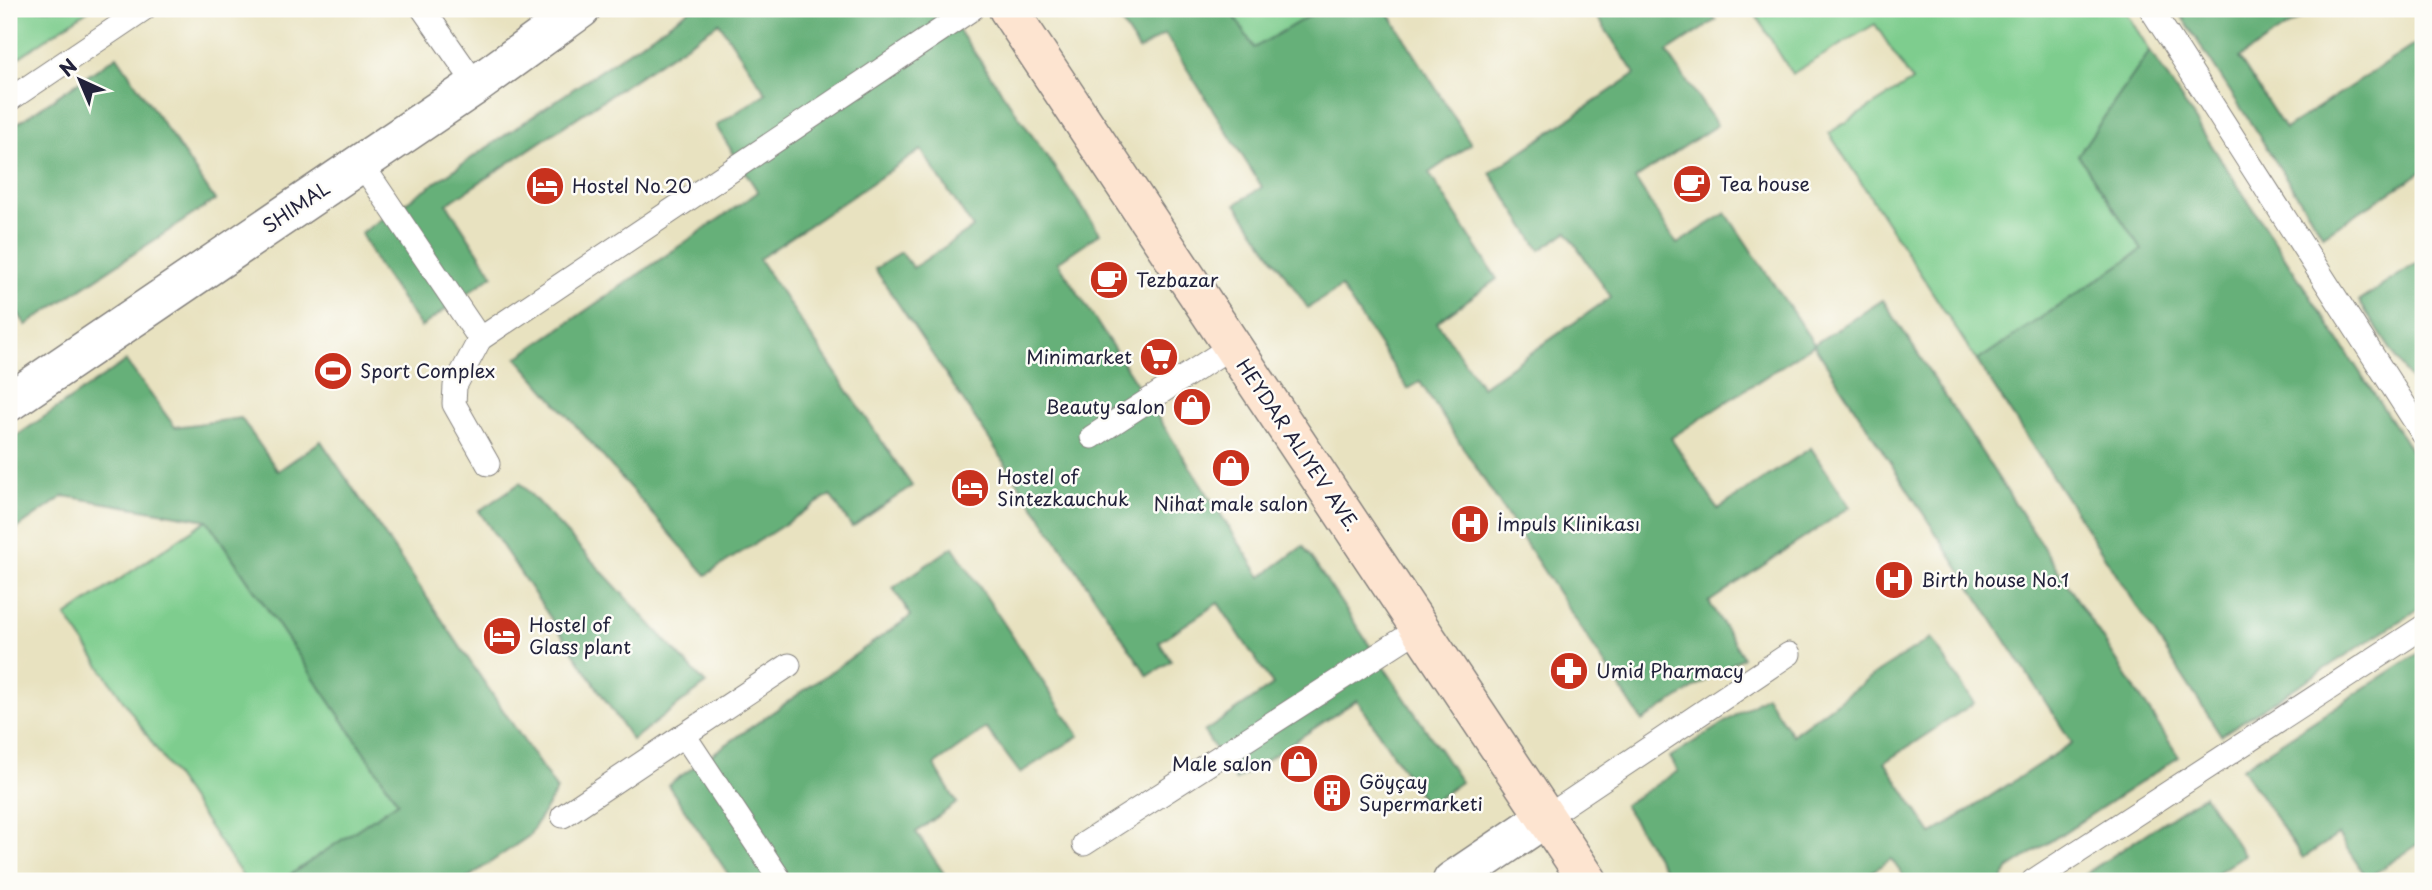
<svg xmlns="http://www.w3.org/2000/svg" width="2432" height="890" font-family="'Playpen Sans',sans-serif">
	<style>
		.green { fill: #7ecd8e; stroke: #507864; stroke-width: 2 }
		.forest { fill: #66b079; stroke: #44695a; stroke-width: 2 }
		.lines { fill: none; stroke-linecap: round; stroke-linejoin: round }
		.service-casing { stroke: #85827e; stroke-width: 25 }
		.minor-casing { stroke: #85827e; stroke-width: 41 }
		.secondary-casing { stroke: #85827e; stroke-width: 41 }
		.service { stroke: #fff; stroke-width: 23 }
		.minor { stroke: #fff; stroke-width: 38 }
		.secondary { stroke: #fde4d0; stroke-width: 38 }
		.labels { text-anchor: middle; stroke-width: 5; stroke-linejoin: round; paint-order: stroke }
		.poi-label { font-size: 19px; fill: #22223b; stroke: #fdfcf7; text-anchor: start }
		.street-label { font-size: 19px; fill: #22223b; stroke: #fdfcf7 }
	</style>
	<rect width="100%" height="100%" fill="#fdfcf7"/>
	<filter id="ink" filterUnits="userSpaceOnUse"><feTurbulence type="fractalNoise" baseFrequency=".0143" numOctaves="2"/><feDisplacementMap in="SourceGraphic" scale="14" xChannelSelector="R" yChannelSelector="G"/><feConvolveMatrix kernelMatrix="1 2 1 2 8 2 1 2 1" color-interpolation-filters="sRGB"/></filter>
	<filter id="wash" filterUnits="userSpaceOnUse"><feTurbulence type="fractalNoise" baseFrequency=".00686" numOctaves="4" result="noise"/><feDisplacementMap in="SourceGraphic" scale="28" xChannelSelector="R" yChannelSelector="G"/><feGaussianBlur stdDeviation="1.57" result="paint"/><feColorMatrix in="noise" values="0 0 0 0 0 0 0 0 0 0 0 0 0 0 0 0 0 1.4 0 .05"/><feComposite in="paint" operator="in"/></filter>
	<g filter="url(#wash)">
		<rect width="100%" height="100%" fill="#e8e2c0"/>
		<g class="green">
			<path d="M9,9H90L9,64Z"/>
			<path d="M1230,9H1321L1254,48Z"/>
			<path d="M1752,9H2124L2150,51L2078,155L2142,250L1977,361L1829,133L1912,81L1875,24L1792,74Z"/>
			<path d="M207,520L398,802L281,881H246L66,616Z"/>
		</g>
		<g class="forest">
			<path d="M691,9H944L1100,233L1058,262L1261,577L1303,546L1461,782L1427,806L1357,700L1236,780L1204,732L1273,685L1218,603L1159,642L1171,661L1148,676L875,269L901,252L913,268L973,228L921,150L759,259L912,486L852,527L830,495L706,575L517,358L758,192L716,126L766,93L719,23L447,204L493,275L421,327L377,264L361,233Z"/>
			<path d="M1112,9H1230L1254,48L1321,9H1386L1471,144L1429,173L1497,279L1437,322L1482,387L1611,297L1567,232L1540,250L1490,173L1635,74L1592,9H1709L1716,20L1667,52L1717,125L1635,179L1677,244L1726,213L1814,344L1883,300L2179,757L2008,869L2002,881H1907L1891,859L1858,881H1672L1624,805L1678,771L1670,757L1766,696L1792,735L1878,672L1931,638L1974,703L1885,762L1932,834L2072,743L1814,345L1671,438L1718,509L1811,448L1850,507L1709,602L1743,657L1642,721L1420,382L1408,389L1341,287L1308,308L1236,204L1262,187L1165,34L1139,50Z"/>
			<path d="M2177,9H2314L2239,58L2285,129L2423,39V171L2323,235Z"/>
			<path d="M2150,51L2423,469V606L2221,735L1977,361L2142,250L2078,155Z"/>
			<path d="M117,56L215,200L26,325L9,300V129Z"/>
			<path d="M2423,259V399L2359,301Z"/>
			<path d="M126,361L175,427L241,418L278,471L321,441L557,790L529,836L463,881H281L398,802L207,520L64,496L9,534V441Z"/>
			<path d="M520,483L706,684L632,740L479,511Z"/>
			<path d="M953,547L1079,736L1020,773L986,728L934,765L957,803L916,832L949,881H733L668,785L911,616L893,588Z"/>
			<path d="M2423,650V841L2367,878L2338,835L2303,858L2242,768Z"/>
			<path d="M2204,795L2244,855L2205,881H2075Z"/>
		</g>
	</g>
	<g filter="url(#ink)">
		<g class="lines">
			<g class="service-casing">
				<g id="service">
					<path d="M423,9L476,85"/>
					<path d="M2151,9L2423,434"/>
					<path d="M9,100L144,9"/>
					<path d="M361,163L480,339L972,9"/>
					<path d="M480,339L455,386L454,404L488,464"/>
					<path d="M1092,437L1232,346"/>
					<path d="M563,816L684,735"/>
					<path d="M1545,818L1789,654"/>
					<path d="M1084,844L1420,628"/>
					<path d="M781,881L684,735L789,665"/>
					<path d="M2033,881L2423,627"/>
				</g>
			</g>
			<g class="minor-casing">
				<g id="minor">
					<path d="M9,402L476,85L581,9"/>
					<path d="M1452,881L1545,818"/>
				</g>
			</g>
			<g class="secondary-casing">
				<path id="secondary" d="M1008,9L1588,881"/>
			</g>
			<use href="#service" class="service"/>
			<use href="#minor" class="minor"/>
			<use href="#secondary" class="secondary"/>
		</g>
	</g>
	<defs>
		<g id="cafe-disc" transform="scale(2.0125)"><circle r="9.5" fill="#c8321e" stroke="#fdfcf7"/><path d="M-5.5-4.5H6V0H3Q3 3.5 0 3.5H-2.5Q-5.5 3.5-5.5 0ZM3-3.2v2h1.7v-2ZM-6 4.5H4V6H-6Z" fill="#fff"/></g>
		<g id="hotel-disc" transform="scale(2.0125)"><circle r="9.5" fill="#c8321e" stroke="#fdfcf7"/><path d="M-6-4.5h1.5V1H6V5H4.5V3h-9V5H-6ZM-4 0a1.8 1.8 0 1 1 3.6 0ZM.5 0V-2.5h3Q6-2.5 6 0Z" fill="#fff"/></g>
		<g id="supermarket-disc" transform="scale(2.0125)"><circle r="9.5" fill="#c8321e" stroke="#fdfcf7"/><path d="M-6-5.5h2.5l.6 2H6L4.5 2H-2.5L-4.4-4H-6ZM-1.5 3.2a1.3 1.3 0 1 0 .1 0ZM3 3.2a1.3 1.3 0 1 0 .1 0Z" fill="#fff"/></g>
		<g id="stadium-disc" transform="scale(2.0125)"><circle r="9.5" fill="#c8321e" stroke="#fdfcf7"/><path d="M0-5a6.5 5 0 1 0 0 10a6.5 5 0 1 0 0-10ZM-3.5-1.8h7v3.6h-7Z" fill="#fff"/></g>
		<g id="shop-disc" transform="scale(2.0125)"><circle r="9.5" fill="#c8321e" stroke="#fdfcf7"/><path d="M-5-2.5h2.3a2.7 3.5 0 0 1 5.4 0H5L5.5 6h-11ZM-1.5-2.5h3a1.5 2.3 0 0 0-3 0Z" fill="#fff"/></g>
		<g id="hospital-disc" transform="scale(2.0125)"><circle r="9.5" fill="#c8321e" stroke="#fdfcf7"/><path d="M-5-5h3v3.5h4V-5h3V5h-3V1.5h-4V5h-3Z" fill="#fff"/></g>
		<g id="pharmacy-disc" transform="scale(2.0125)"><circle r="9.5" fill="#c8321e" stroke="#fdfcf7"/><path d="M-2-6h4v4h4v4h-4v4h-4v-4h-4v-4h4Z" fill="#fff"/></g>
		<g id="building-disc" transform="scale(2.0125)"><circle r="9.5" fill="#c8321e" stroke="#fdfcf7"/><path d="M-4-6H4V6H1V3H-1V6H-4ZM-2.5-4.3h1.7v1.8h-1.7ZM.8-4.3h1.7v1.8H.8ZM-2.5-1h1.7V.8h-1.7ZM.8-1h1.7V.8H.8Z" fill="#fff"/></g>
	</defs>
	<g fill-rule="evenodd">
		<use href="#cafe-disc" x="1692" y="184"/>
		<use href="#hotel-disc" x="545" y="186"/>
		<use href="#cafe-disc" x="1109" y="280"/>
		<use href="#supermarket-disc" x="1159" y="357"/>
		<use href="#stadium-disc" x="333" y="371"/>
		<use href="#shop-disc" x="1192" y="407"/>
		<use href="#shop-disc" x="1231" y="468"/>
		<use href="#hotel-disc" x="970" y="488"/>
		<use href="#hospital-disc" x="1470" y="524"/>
		<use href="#hospital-disc" x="1894" y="580"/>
		<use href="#hotel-disc" x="502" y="636"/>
		<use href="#pharmacy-disc" x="1569" y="671"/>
		<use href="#shop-disc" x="1299" y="764"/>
		<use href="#building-disc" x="1332" y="793"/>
	</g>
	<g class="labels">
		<g class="poi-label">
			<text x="1719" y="191">Tea house</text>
			<text x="572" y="193">Hostel No.20</text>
			<text x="1136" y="287">Tezbazar</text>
			<text x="1132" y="364" text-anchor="end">Minimarket</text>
			<text x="360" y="378">Sport Complex</text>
			<text x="1165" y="414" text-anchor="end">Beauty salon</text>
			<text x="997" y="484">Hostel of<tspan x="997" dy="22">Sintezkauchuk</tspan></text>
			<text x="1231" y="511" text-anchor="middle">Nihat male salon</text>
			<text x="1497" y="531">İmpuls Klinikası</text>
			<text x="1921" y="587">Birth house No.1</text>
			<text x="529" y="632">Hostel of<tspan x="529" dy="22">Glass plant</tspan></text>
			<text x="1596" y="678">Umid Pharmacy</text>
			<text x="1272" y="771" text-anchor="end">Male salon</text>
			<text x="1359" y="789">Göyçay<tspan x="1359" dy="22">Supermarketi</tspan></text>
		</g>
		<g class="street-label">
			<text transform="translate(296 207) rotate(-34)" y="7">SHIMAL</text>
			<text transform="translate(1298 445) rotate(56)" y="7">HEYDAR ALIYEV AVE.</text>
		</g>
	</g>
	<rect width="2432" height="890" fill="none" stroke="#fdfcf7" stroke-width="35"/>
	<g transform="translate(80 80) rotate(316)" stroke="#fdfcf7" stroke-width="5" paint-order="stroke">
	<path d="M0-5L12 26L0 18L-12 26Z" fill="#22223b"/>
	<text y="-10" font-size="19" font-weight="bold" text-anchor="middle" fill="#22223b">N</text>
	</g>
</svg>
